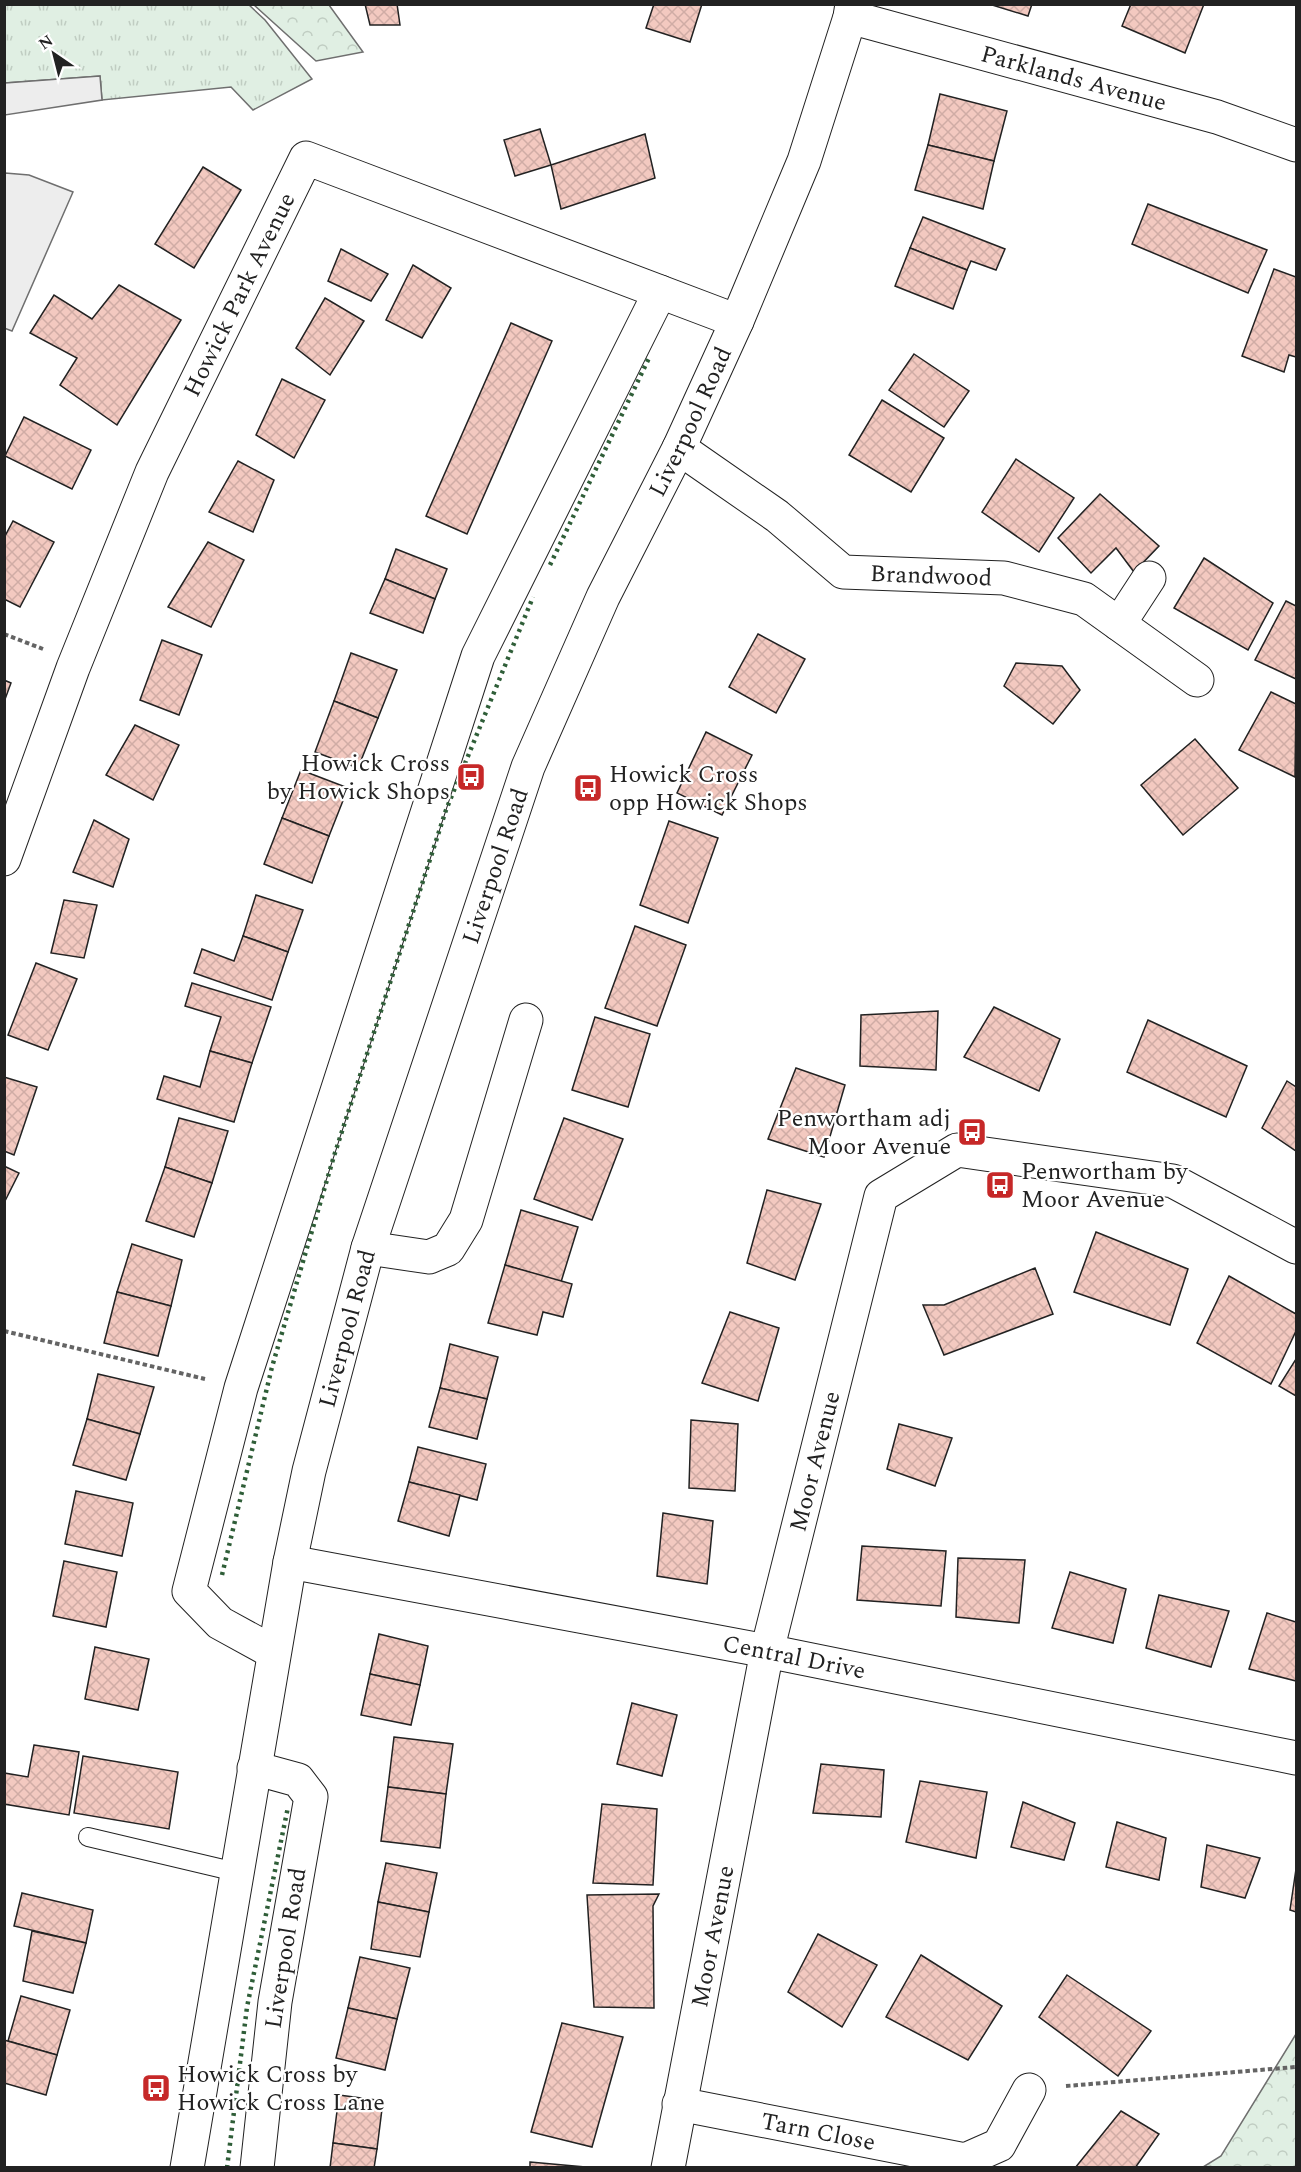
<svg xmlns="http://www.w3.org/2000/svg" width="1301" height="2172" font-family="Spectral,serif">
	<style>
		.grass { fill: url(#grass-tufts); stroke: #6f6f6f; stroke-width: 1.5 }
		.forest { fill: url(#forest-crowns); stroke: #6f6f6f; stroke-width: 1.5 }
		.parking { fill: #ededed; stroke: #6f6f6f; stroke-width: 1.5 }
		.building { fill: url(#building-cross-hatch); stroke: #222; stroke-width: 1.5 }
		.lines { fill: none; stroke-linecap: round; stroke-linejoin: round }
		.service-casing { stroke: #222; stroke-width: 20 }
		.minor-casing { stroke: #222; stroke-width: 35 }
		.tertiary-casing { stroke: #222; stroke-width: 35 }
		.path { stroke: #646464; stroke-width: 4; stroke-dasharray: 4.5 3; stroke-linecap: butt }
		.service { stroke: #fff; stroke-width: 18 }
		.minor { stroke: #fff; stroke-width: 33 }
		.tertiary { stroke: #fff; stroke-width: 33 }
		.hedge { stroke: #2f5e38; stroke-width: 4.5; stroke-dasharray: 3 4.5; stroke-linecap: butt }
		.labels { text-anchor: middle; stroke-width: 4.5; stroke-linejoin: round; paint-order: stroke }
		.street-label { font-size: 24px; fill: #222; stroke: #fff }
		.poi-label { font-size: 24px; fill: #222; stroke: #fff; text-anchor: start }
	</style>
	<defs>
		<pattern id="grass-tufts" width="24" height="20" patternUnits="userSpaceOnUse" patternTransform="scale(1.5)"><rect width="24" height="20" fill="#e0efe3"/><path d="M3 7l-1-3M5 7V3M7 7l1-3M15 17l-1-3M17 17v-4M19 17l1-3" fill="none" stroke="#c0cdc2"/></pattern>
		<pattern id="forest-crowns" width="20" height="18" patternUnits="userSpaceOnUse" patternTransform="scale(1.5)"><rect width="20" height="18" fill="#e0efe3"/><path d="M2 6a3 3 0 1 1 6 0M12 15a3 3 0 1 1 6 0" fill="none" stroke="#c0cdc2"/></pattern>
		<pattern id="building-cross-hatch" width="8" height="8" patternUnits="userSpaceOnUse" patternTransform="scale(1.5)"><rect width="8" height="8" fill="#f3c9c0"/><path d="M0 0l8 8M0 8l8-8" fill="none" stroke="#d0aca5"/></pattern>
	</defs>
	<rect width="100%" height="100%" fill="#fff"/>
	<path class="grass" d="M5,4L249,5L265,20L312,79L253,110L231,87L102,100L100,76L5,83Z"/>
	<g class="forest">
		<path d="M254,5H329L363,52L316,61Z"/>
		<path d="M1296,2034V2167H1203L1221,2156Z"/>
	</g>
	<g class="parking">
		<path d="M100,76L102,100L5,115V83Z"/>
		<path d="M5,173L29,175L73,192L12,331L4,328Z"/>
	</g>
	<g class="building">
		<path d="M365,4H397L400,25H370Z"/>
		<path d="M654,4H702L690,42L646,28Z"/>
		<path d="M989,4H1032L1028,16Z"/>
		<path d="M1131,4H1204L1185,53L1122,26Z"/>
		<path d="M940,94L1007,111L994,161L928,145Z"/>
		<path d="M540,129L551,165L515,176L504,140Z"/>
		<path d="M645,134L655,178L561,209L551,165Z"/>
		<path d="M928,145L994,161L983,209L915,190Z"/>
		<path d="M203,167L241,190L194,268L155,244Z"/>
		<path d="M1148,204L1267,250L1248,293L1132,244Z"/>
		<path d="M923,217L1005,249L996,270L971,261L967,270L910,248Z"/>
		<path d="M910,248L967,270L953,309L895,286Z"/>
		<path d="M341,249L388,274L371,301L328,281Z"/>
		<path d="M413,265L451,288L422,338L386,320Z"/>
		<path d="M1274,269L1296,277V357L1289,355L1284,372L1242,356Z"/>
		<path d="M119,285L181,320L117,425L60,385L77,358L30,333L54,295L92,319Z"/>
		<path d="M325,298L364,321L330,375L296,348Z"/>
		<path d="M511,323L552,341L467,534L426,516Z"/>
		<path d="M914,354L969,391L944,427L889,390Z"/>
		<path d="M282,379L325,400L294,458L256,435Z"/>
		<path d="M882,400L944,438L911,492L849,455Z"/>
		<path d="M24,417L91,450L72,489L5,456Z"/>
		<path d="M1016,459L1074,498L1039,552L982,512Z"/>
		<path d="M238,461L274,480L253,532L209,512Z"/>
		<path d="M1100,494L1159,546L1134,572L1116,548L1091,573L1058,538Z"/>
		<path d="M13,521L54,542L20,607L4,599V538Z"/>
		<path d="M208,542L244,560L211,627L168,607Z"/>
		<path d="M396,549L447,569L435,599L385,579Z"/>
		<path d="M1204,558L1273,603L1248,650L1174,608Z"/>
		<path d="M385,579L435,599L423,633L370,613Z"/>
		<path d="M1286,601L1296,606V679L1255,660Z"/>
		<path d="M758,634L805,659L776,713L729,687Z"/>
		<path d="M162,640L202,655L179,715L140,700Z"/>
		<path d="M351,653L397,670L378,718L334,701Z"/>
		<path d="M1016,663L1062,666L1080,690L1053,724L1004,686Z"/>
		<path d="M4,680L11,683L4,702Z"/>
		<path d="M1271,692L1296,704L1295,777L1239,750Z"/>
		<path d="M334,701L378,718L358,768L315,752Z"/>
		<path d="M135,725L179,745L153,800L106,775Z"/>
		<path d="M706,732L752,755L722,815L677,793Z"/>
		<path d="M1195,739L1238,788L1183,835L1141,785Z"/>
		<path d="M301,770L348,788L329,836L282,818Z"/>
		<path d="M282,818L329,836L312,883L264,864Z"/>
		<path d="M94,820L129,839L113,887L73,872Z"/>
		<path d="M669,821L718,838L688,923L640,905Z"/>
		<path d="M256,895L303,910L288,952L243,936Z"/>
		<path d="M64,900L97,905L84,958L51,953Z"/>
		<path d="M635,926L686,945L657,1026L605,1008Z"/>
		<path d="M243,936L288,952L272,1000L194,973L202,949L234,961Z"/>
		<path d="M36,963L77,979L48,1050L8,1035Z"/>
		<path d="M192,983L271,1007L252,1063L210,1051L221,1017L185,1006Z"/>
		<path d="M994,1007L1060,1039L1039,1091L964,1057Z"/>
		<path d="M938,1011L936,1070L860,1066L861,1015Z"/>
		<path d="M595,1017L650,1034L628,1107L572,1090Z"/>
		<path d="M1148,1020L1247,1066L1226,1117L1127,1072Z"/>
		<path d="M210,1051L252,1063L234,1122L157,1099L164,1076L200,1087Z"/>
		<path d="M796,1068L845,1085L824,1157L768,1139Z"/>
		<path d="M4,1077L37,1087L14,1155L4,1151Z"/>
		<path d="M1287,1081L1296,1087V1151L1262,1128Z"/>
		<path d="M179,1118L228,1131L212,1183L165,1167Z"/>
		<path d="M564,1118L623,1139L592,1220L534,1199Z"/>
		<path d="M4,1166L19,1173L4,1203Z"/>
		<path d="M165,1167L212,1183L194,1237L146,1221Z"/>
		<path d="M767,1190L821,1204L795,1280L747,1263Z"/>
		<path d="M521,1210L578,1227L561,1282L505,1265Z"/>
		<path d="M1096,1232L1188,1269L1170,1325L1074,1292Z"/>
		<path d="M132,1244L182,1260L171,1306L117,1292Z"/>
		<path d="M505,1265L572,1284L563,1317L543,1312L537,1335L488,1323Z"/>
		<path d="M1035,1268L1053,1314L944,1355L923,1305H944Z"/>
		<path d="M1229,1276L1296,1314V1331L1271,1384L1197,1343Z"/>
		<path d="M117,1292L171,1306L158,1356L104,1343Z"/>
		<path d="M730,1312L779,1328L758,1401L702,1383Z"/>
		<path d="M450,1344L498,1357L487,1399L440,1388Z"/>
		<path d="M1296,1359V1396L1279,1386Z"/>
		<path d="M98,1374L154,1387L140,1434L87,1419Z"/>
		<path d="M440,1388L487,1399L477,1439L429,1427Z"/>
		<path d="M87,1419L140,1434L126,1480L73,1465Z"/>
		<path d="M691,1420L738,1424L735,1491L689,1488Z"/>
		<path d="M899,1424L952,1438L935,1486L887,1469Z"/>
		<path d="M418,1447L486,1464L477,1500L409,1482Z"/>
		<path d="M409,1482L460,1495L449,1536L398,1521Z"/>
		<path d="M76,1491L133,1503L122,1556L65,1544Z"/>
		<path d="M663,1513L713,1521L707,1584L657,1576Z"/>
		<path d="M862,1546L946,1551L941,1606L857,1600Z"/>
		<path d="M958,1558L1025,1560L1019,1623L956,1617Z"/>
		<path d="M64,1561L117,1572L106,1627L53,1616Z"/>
		<path d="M1070,1572L1126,1589L1113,1643L1052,1628Z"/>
		<path d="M1159,1595L1229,1611L1211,1667L1146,1648Z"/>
		<path d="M1267,1613L1296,1622V1681L1249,1669Z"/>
		<path d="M379,1634L428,1646L420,1685L370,1674Z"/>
		<path d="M95,1647L149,1659L138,1710L85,1699Z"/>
		<path d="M370,1674L420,1685L411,1725L361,1715Z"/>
		<path d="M632,1703L677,1715L662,1776L617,1764Z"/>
		<path d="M394,1737L453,1744L446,1794L388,1787Z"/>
		<path d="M34,1745L79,1752L69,1815L4,1804V1773L28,1777Z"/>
		<path d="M83,1756L178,1772L169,1829L74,1813Z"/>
		<path d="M821,1764L884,1770L881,1817L813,1813Z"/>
		<path d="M920,1781L987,1792L976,1858L906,1842Z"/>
		<path d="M388,1787L446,1794L440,1848L381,1841Z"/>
		<path d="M1023,1802L1075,1823L1064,1860L1011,1847Z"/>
		<path d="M602,1804L657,1809L653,1885L593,1883Z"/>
		<path d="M1117,1822L1166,1838L1159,1880L1106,1867Z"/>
		<path d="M1207,1845L1260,1858L1245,1898L1201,1887Z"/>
		<path d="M386,1863L437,1873L429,1912L378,1902Z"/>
		<path d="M1296,1869V1912L1290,1910Z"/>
		<path d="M22,1893L93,1910L86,1943L14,1926Z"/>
		<path d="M659,1894L653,1906L654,2008L594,2007L587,1895Z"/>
		<path d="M378,1902L429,1912L420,1957L371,1949Z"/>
		<path d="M32,1931L86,1943L73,1993L23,1981Z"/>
		<path d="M818,1934L877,1965L842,2027L788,1992Z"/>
		<path d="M921,1955L1002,2006L968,2060L886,2017Z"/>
		<path d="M360,1957L410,1968L397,2019L348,2008Z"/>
		<path d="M1067,1975L1151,2031L1118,2076L1039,2017Z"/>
		<path d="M21,1996L70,2010L57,2055L8,2041Z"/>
		<path d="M348,2008L397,2019L385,2070L336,2058Z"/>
		<path d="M562,2023L623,2037L592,2147L531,2132Z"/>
		<path d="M4,2040L57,2055L46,2095L4,2083Z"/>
		<path d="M339,2095L383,2101L377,2149L333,2143Z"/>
		<path d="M1121,2111L1159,2134L1135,2168H1075Z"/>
		<path d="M333,2143L377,2149L374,2168H330Z"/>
		<path d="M530,2162L585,2167V2168H530Z"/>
	</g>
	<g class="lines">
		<g class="service-casing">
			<path id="service" d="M88,1837L236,1872"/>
		</g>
		<g class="minor-casing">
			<g id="minor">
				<path id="s1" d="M850,17L1217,117L1296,145"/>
				<path id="s2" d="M679,448L777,516L843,572L1004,578L1084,599L1197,680"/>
				<path d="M1119,624L1149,578"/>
				<path id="s3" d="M4,859L73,668L152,472L306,158L737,321"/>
				<path d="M368,1248L429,1257L448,1249L466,1220L526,1020"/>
				<path id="s4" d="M290,1562L767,1651L1296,1758"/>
				<path d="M273,1652L220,1623L189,1591L241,1388L478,656L660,292"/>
				<path d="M254,1768L298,1780L311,1797L275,2002L257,2168"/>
				<path id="s5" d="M679,2104L965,2160L999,2145L1029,2090"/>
				<path id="s6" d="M668,2168L767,1651L881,1196L957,1150L1173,1181L1296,1247"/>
			</g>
		</g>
		<g class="tertiary-casing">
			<g id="tertiary">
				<path id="s7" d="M187,2168L290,1562L309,1471L368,1248L528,767L603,597L679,448L737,321L804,161L850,17L852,4"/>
			</g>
		</g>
		<g class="path">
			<path d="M4,634L43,649"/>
			<path d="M4,1331L205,1379"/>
			<path d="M1066,2086L1296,2067"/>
		</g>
		<use href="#service" class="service"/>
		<use href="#minor" class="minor"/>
		<use href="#tertiary" class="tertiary"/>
		<g class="hedge">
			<path d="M550,565L649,358"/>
			<path d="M222,1575L272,1367L334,1156L446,810L533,597"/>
			<path d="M227,2168L247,2007L288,1807"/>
		</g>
	</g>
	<defs>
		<g id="bus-square" transform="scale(1.5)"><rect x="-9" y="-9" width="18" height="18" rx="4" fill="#c62828" stroke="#fff"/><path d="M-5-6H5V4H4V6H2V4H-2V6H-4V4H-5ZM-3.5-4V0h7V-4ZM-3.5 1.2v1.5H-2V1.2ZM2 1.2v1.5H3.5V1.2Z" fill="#fff"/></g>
	</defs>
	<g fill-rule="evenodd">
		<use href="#bus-square" x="471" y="777"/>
		<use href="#bus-square" x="588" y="788"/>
		<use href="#bus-square" x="972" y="1132"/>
		<use href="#bus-square" x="1000" y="1185"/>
		<use href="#bus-square" x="156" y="2088"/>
	</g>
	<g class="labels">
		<g class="street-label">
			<text dy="8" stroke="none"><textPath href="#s1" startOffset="232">Parklands Avenue</textPath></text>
			<text dy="8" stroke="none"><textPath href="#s3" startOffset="612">Howick Park Avenue</textPath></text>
			<text dy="8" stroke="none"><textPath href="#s7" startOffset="1827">Liverpool Road</textPath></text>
			<text dy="8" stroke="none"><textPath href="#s2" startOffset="294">Brandwood</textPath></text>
			<text dy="8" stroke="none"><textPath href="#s7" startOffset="1341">Liverpool Road</textPath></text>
			<text dy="8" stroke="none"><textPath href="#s7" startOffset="855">Liverpool Road</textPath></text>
			<text dy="8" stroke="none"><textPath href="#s6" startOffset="722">Moor Avenue</textPath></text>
			<text dy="8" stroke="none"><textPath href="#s4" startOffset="513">Central Drive</textPath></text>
			<text dy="8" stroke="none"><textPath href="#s6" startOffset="236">Moor Avenue</textPath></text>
			<text transform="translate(285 1948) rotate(-81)" y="8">Liverpool Road</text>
			<text dy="8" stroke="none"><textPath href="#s5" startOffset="142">Tarn Close</textPath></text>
		</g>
		<g class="poi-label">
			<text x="450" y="771" text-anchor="end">Howick Cross<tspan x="450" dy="28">by Howick Shops</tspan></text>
			<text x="609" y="782">Howick Cross<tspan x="609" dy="28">opp Howick Shops</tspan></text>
			<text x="951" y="1126" text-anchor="end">Penwortham adj<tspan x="951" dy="28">Moor Avenue</tspan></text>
			<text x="1021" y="1179">Penwortham by<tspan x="1021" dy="28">Moor Avenue</tspan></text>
			<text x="177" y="2082">Howick Cross by<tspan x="177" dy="28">Howick Cross Lane</tspan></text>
		</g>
	</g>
	<rect width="1301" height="2172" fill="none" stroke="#222222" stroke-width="12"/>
	<g transform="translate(54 54) rotate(325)" stroke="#ffffff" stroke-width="4.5" paint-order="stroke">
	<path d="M0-4.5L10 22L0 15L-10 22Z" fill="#222222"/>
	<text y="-9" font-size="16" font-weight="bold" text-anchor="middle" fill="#222222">N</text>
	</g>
</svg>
